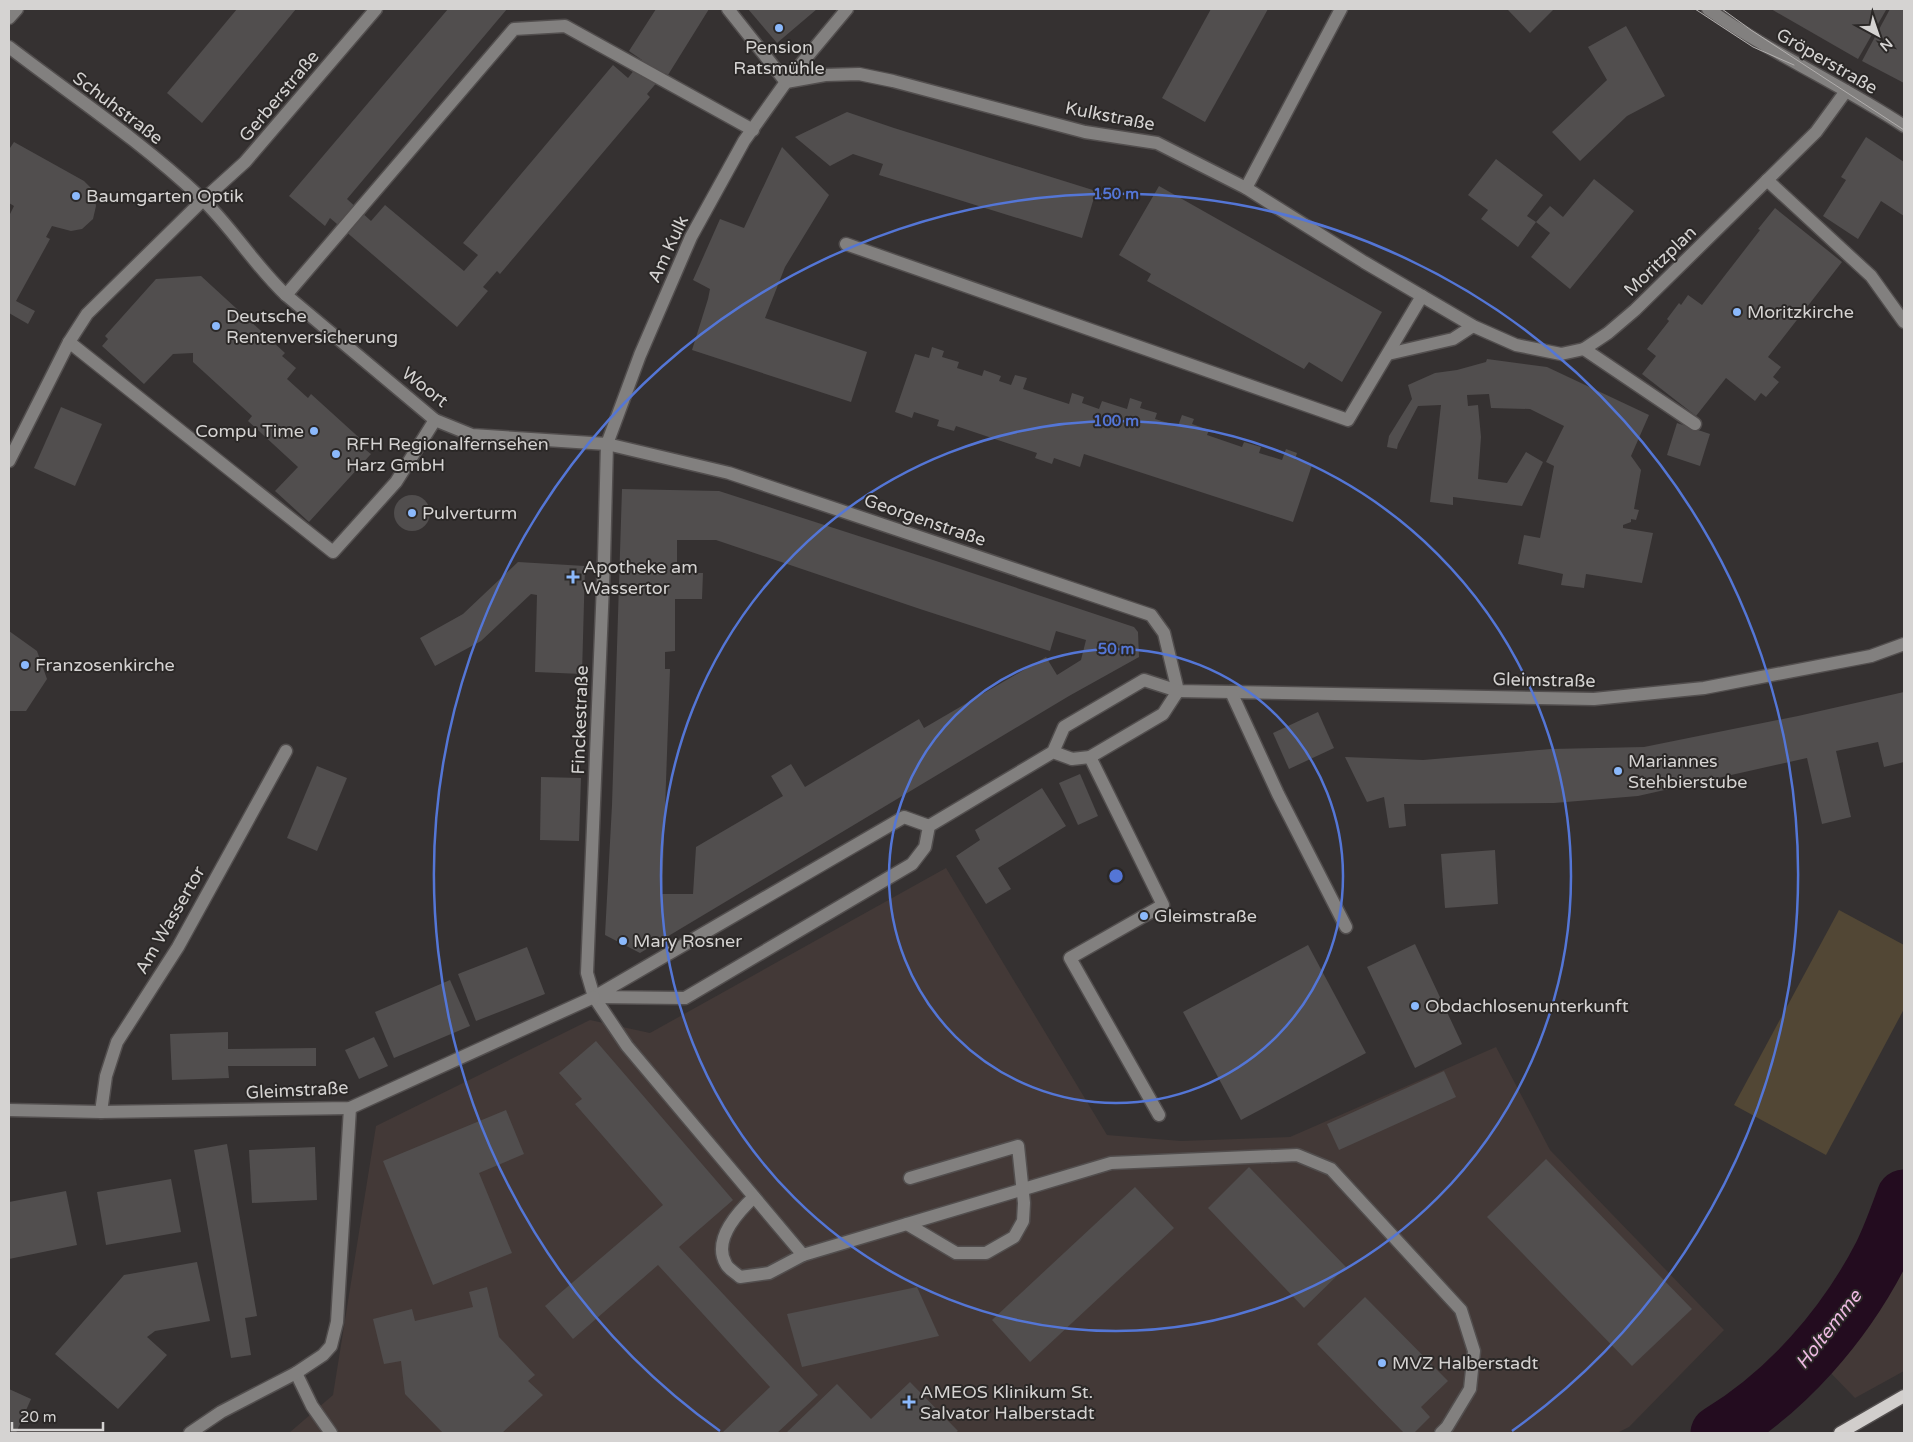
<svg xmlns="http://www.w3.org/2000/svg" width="1913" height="1442" font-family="'Varela Round',sans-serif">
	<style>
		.built { fill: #433937 }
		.green { fill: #524735 }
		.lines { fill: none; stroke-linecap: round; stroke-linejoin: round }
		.river { stroke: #230c1f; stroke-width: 55 }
		.building { fill: #514e4e; fill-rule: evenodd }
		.minor-casing { stroke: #524e4e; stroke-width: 15 }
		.major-casing { stroke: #524e4e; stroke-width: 15 }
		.minor { stroke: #82807f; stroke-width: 12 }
		.major { stroke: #d1cecc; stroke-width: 12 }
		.tram { stroke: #b2afae; stroke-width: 1 }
		.ring { fill: none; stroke: #5476d6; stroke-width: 2.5 }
		.poi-dot { fill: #8bb9fc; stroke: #2b2827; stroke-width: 2 }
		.labels { text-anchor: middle; stroke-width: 4; stroke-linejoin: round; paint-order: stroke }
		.poi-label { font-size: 18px; fill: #d5d3d2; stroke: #2b2827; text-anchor: start }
		.street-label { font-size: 18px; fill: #d5d3d2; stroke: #2b2827 }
		.water-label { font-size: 19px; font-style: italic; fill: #ecb8e0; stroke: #2b2827 }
		.centre { fill: #5476d6; stroke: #2b2827; stroke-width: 2.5 }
		.ring-label { font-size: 15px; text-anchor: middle; font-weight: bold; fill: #5476d6; stroke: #2b2827; stroke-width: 4; stroke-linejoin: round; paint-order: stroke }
	</style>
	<rect width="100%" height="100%" fill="#353131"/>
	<g class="built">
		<path d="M946,868L1107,1135L1181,1141L1290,1137L1496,1047L1550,1150L1724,1330L1629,1427L1617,1433H289L333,1395L376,1126L590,1020L650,1033Z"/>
		<path d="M1904,1208V1371L1855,1398L1825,1367Z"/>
	</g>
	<path class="green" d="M1839,910L1904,945V1009L1826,1155L1734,1105Z"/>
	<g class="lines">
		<path class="river" d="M1718,1433C1787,1391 1844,1326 1881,1254C1890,1236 1897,1216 1904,1197"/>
	</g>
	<g class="building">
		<path d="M237,9H296L202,123L167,93Z"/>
		<path d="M448,9H507L347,199L371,221L385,205L464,271L478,255L463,243L613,65L628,78L642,60L629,51L656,9H709L668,75L665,73L647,94L650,97L500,274L497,271L483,287L488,291L457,327L330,218L325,226L289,196Z"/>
		<path d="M748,9H817L777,43Z"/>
		<path d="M1211,9H1268L1205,122L1162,98Z"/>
		<path d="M1509,9H1554L1530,33L1508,10Z"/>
		<path d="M1771,9H1883L1886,10L1858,59Z"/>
		<path d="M1890,9H1904V83L1862,61Z"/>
		<path d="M1626,26L1665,96L1627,116L1580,161L1552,132L1607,80L1588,47Z"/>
		<path d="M847,112L894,128L1096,191L1082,238L879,175L883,164L853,154L830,166L795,137Z"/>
		<path d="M1866,137L1904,162V216L1881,201L1858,239L1823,216L1846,180L1841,177Z"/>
		<path d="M14,142L84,181L94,191L96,206L93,219L82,229L71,231L52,226L46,237L50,239L16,301L35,311L28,324L9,313V216L14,206L9,203V147L10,148Z"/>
		<path d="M782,147L829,195L785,267L765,318L867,352L851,402L692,350L708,299L710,289L693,280L720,219L744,228Z"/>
		<path d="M1496,159L1543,195L1527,216L1536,222L1550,206L1563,217L1594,179L1634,211L1570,289L1531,257L1550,233L1536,222L1518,247L1481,219L1488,210L1468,195Z"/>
		<path d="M1159,186L1382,312L1342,382L1309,362L1304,369L1147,281L1151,274L1119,255Z"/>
		<path d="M1775,208L1842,262L1768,357L1781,367L1773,377L1779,382L1766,397L1761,393L1755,401L1726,378L1696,416L1642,374L1656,356L1647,349L1669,321L1667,319L1679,303L1681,305L1688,295L1702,305L1760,230L1758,229Z"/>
		<path d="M201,276L285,353L282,356L296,368L287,379L308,398L311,394L365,443L362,447L371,454L309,522L275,491L298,467L248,421L252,416L193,362V353L173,354L144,384L102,346L108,339L105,336L156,279Z"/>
		<path d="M932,347L944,351L942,357L959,362L957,368L982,376L984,370L1001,376L999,381L1011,385L1015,375L1027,378L1023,389L1069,404L1072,393L1084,397L1082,403L1099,409L1102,401L1127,409L1130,398L1142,402L1140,408L1157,413L1155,419L1178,426L1182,415L1194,419L1192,424L1209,430L1207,435L1242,447L1244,442L1261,447L1259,453L1282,460L1286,449L1297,453L1295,459L1312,465L1293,522L1084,454L1080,467L1054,458L1052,464L1035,458L1037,453L956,426L954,431L937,426L939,420L914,412L912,418L895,412L915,354L929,358Z"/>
		<path d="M1487,359L1547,367L1649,415L1631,456L1641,470L1634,509L1639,510L1636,520L1631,519V522L1623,525V528L1653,533L1642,583L1586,574L1584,588L1561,585L1563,574L1518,564L1524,535L1540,538L1554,466L1546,462L1564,426L1530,409L1491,408L1489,394L1467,395L1468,406L1478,405L1481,437L1478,479L1507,483L1526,452L1543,462L1522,506L1453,497V505L1430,502L1441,405L1418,406L1398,444L1397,449L1387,447L1389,436L1412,399L1408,385L1435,373L1457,370L1486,362Z"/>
		<path d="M61,407L102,424L75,486L34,468Z"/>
		<path d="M1677,423L1710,434L1700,466L1667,455Z"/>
		<path d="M622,489L719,491L933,560L1134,627L1138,632L1139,657L1069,696L640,953L605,935L612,805ZM677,540H716L920,609L1050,651L1056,631L1086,640L1081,660L1057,675L1046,657L924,728L919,719L805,787L791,764L771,776L783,796L696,847L693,894H662L670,669H665V652L675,651V599H702L703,573H677Z"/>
		<circle cx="412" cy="513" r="18"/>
		<path d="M518,562L585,566L582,674L535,672L537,595L531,594L481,641L435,666L420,638L463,614Z"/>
		<path d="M9,631L37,651L47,679L26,711H9Z"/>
		<path d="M1904,692V762L1884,767L1878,742L1836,751L1851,817L1822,824L1807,758L1638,796L1554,803L1404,804L1406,826L1389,828L1384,797L1367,802L1345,757L1423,760L1551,749L1644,747L1798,716Z"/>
		<path d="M1318,712L1334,748L1289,769L1273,733Z"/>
		<path d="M317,766L347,778L317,851L287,838Z"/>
		<path d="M1080,774L1098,816L1078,825L1059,783Z"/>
		<path d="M541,777L581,778L579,841L540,840Z"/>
		<path d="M1042,788L1066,826L998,868L1011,889L986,904L956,856L980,840L975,830Z"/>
		<path d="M1495,850L1498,904L1445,908L1441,854Z"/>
		<path d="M1415,944L1462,1044L1415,1068L1367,967Z"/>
		<path d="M1308,945L1366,1053L1241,1120L1183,1012Z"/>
		<path d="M527,947L545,994L476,1021L458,974Z"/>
		<path d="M450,980L470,1026L394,1058L375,1012Z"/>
		<path d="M228,1032V1049L316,1048V1066H228L229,1078L172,1080L170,1034Z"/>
		<path d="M374,1037L388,1066L359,1079L345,1050Z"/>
		<path d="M596,1041L733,1200L679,1247L818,1395L777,1433H722L770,1387L658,1265L573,1339L545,1306L663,1205L575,1104L582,1099L559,1073Z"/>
		<path d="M1444,1071L1456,1097L1339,1150L1327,1124Z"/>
		<path d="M506,1110L524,1154L479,1173L512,1253L433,1285L383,1161Z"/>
		<path d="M227,1144L257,1316L245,1318L251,1355L231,1358L194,1150Z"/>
		<path d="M315,1147L317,1200L252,1203L249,1150Z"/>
		<path d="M1546,1159L1692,1309L1632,1366L1487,1217Z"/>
		<path d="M1249,1167L1346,1267L1304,1308L1208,1208Z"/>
		<path d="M171,1179L181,1232L106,1245L97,1192Z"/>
		<path d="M1135,1187L1174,1228L1030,1362L992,1320Z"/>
		<path d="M66,1191L77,1245L9,1259V1202Z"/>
		<path d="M197,1262L210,1321L155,1331L147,1337L167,1355L118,1409L55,1354L124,1275Z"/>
		<path d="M487,1287L499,1337L535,1375L528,1381L543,1395L502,1433H443L405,1394L401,1361L384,1364L373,1319L412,1309L415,1321L473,1307L469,1292Z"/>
		<path d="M917,1287L939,1336L802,1367L787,1314Z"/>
		<path d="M1365,1297L1448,1381L1421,1407L1430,1417L1414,1433H1404L1317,1344Z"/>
		<path d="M910,1382L958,1431L955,1433H786L837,1384L871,1419Z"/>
		<path d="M9,1389L31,1399L16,1433H9Z"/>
	</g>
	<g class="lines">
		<g class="minor-casing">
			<g id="minor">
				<path d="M728,9L786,82"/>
				<path d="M847,9L786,82L744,141L691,237L640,355L607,444L604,560L587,973L594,997L627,1046L803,1255L1111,1163L1297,1155L1331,1169L1461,1310L1474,1351L1470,1389L1447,1427L1441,1433"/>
				<path d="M1708,9C1770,53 1841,84 1904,126"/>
				<path d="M9,18L17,9"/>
				<path d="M9,47C73,96 142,142 200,197C232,227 254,265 286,295L435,420L472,435L607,444L729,473L1151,615L1164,633L1178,691L1594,699L1704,688L1871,656L1904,644"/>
				<path d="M786,82L825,75L859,74L893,81L1085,132L1157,143L1246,188L1364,262L1473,326L1516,345L1561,354L1584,349L1608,333L1635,310L1816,132L1846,91"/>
				<path d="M1767,180L1871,276L1904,322"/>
				<path d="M1246,188L1341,9"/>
				<path d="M846,244L1348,420L1422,296"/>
				<path d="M286,295L514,29L565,26L753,130"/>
				<path d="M69,342L333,552L396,482L435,420"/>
				<path d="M1584,349L1695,424"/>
				<path d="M1388,354L1453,339L1473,326"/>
				<path d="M9,461L69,342L87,314L203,200L245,162L376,9"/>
				<path d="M1231,692L1278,794L1346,927"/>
				<path d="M1090,757L1163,905L1070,958L1159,1115"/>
				<path d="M929,826L904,817L594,997L685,998L912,864L925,847L929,826L1053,752L1064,727L1144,680L1178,691L1163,714L1090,757L1072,759L1053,752"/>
				<path d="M9,1110L101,1112L350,1108L594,997"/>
				<path d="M101,1112L106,1076L117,1042L178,947L286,751"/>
				<path d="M754,1197C738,1212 712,1240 726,1264C728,1269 736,1273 740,1277L769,1273L803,1255"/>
				<path d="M907,1224L956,1253H986L1014,1237L1023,1221L1024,1203L1018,1146L910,1178"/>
				<path d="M296,1373L312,1406L331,1433"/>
				<path d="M190,1433L221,1412L296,1373L323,1355L331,1346L337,1322L350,1108"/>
			</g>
		</g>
		<g class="major-casing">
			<path id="major" d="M1840,1433L1904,1396"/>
		</g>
		<use href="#minor" class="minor"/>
		<use href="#major" class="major"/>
		<g class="tram">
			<path d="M1695,9L1753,47L1794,65"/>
			<path d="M1722,9L1751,30L1904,130"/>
		</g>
	</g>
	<g class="ring">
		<circle cx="1116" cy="876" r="227"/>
		<circle cx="1116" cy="876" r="455"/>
		<path d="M720 1431A682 682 0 1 1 1512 1431"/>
	</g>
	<g class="poi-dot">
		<circle cx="779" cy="28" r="5"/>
		<circle cx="76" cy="196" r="5"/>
		<circle cx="1737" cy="312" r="5"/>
		<circle cx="216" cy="326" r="5"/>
		<circle cx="314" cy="431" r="5"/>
		<circle cx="336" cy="454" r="5"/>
		<circle cx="412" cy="513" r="5"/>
		<path d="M570.5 569.5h5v5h5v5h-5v5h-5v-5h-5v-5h5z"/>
		<circle cx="25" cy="665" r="5"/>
		<circle cx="1618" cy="771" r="5"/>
		<circle cx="1144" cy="916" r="5"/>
		<circle cx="623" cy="941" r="5"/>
		<circle cx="1415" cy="1006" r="5"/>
		<circle cx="1382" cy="1363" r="5"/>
		<path d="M906.5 1394.5h5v5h5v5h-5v5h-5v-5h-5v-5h5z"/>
	</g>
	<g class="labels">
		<g class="poi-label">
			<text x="779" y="53" text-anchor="middle">Pension<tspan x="779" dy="21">Ratsmühle</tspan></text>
			<text x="86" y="202">Baumgarten Optik</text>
			<text x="1747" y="318">Moritzkirche</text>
			<text x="226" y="322">Deutsche<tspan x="226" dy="21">Rentenversicherung</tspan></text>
			<text x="304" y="437" text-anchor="end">Compu Time</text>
			<text x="346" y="450">RFH Regionalfernsehen<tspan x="346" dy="21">Harz GmbH</tspan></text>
			<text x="422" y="519">Pulverturm</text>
			<text x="583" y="573">Apotheke am<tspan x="583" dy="21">Wassertor</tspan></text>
			<text x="35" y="671">Franzosenkirche</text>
			<text x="1628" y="767">Mariannes<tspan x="1628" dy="21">Stehbierstube</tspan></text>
			<text x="1154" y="922">Gleimstraße</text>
			<text x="633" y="947">Mary Rosner</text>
			<text x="1425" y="1012">Obdachlosenunterkunft</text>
			<text x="1392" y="1369">MVZ Halberstadt</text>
			<text x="920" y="1398">AMEOS Klinikum St.<tspan x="920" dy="21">Salvator Halberstadt</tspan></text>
		</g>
		<g class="street-label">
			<text transform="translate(1827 61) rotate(30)" y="6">Gröperstraße</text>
			<text transform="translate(279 96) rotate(-50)" y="6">Gerberstraße</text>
			<text transform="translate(118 108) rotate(37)" y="6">Schuhstraße</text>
			<text transform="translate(1110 116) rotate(11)" y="6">Kulkstraße</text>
			<text transform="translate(668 249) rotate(-65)" y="6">Am Kulk</text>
			<text transform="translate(1660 261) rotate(-44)" y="6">Moritzplan</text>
			<text transform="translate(425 387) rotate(38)" y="6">Woort</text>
			<text transform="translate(925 520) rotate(19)" y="6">Georgenstraße</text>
			<text transform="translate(1544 680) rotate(1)" y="6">Gleimstraße</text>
			<text transform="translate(580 720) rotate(-88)" y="6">Finckestraße</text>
			<text transform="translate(170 920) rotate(-60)" y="6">Am Wassertor</text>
			<text transform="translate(297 1090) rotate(-3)" y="6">Gleimstraße</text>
		</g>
		<g class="water-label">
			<text transform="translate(1828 1329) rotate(-52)" y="7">Holtemme</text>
		</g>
	</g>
	<circle cx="1116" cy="876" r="8" class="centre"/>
	<g class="ring-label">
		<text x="1116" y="199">150 m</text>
		<text x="1116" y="426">100 m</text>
		<text x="1116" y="654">50 m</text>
	</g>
	<rect width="1913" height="1442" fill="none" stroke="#d5d3d2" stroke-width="20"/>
	<g transform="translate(1878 35) rotate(140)" stroke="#2b2827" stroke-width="4" paint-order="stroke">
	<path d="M0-4L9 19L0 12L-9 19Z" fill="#d5d3d2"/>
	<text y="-8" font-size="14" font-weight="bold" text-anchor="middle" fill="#d5d3d2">N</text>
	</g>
	<path d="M12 1422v8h91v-8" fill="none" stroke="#d5d3d2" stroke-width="2.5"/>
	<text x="20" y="1422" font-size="15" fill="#d5d3d2" stroke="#2b2827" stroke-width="4" paint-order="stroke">20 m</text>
</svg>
